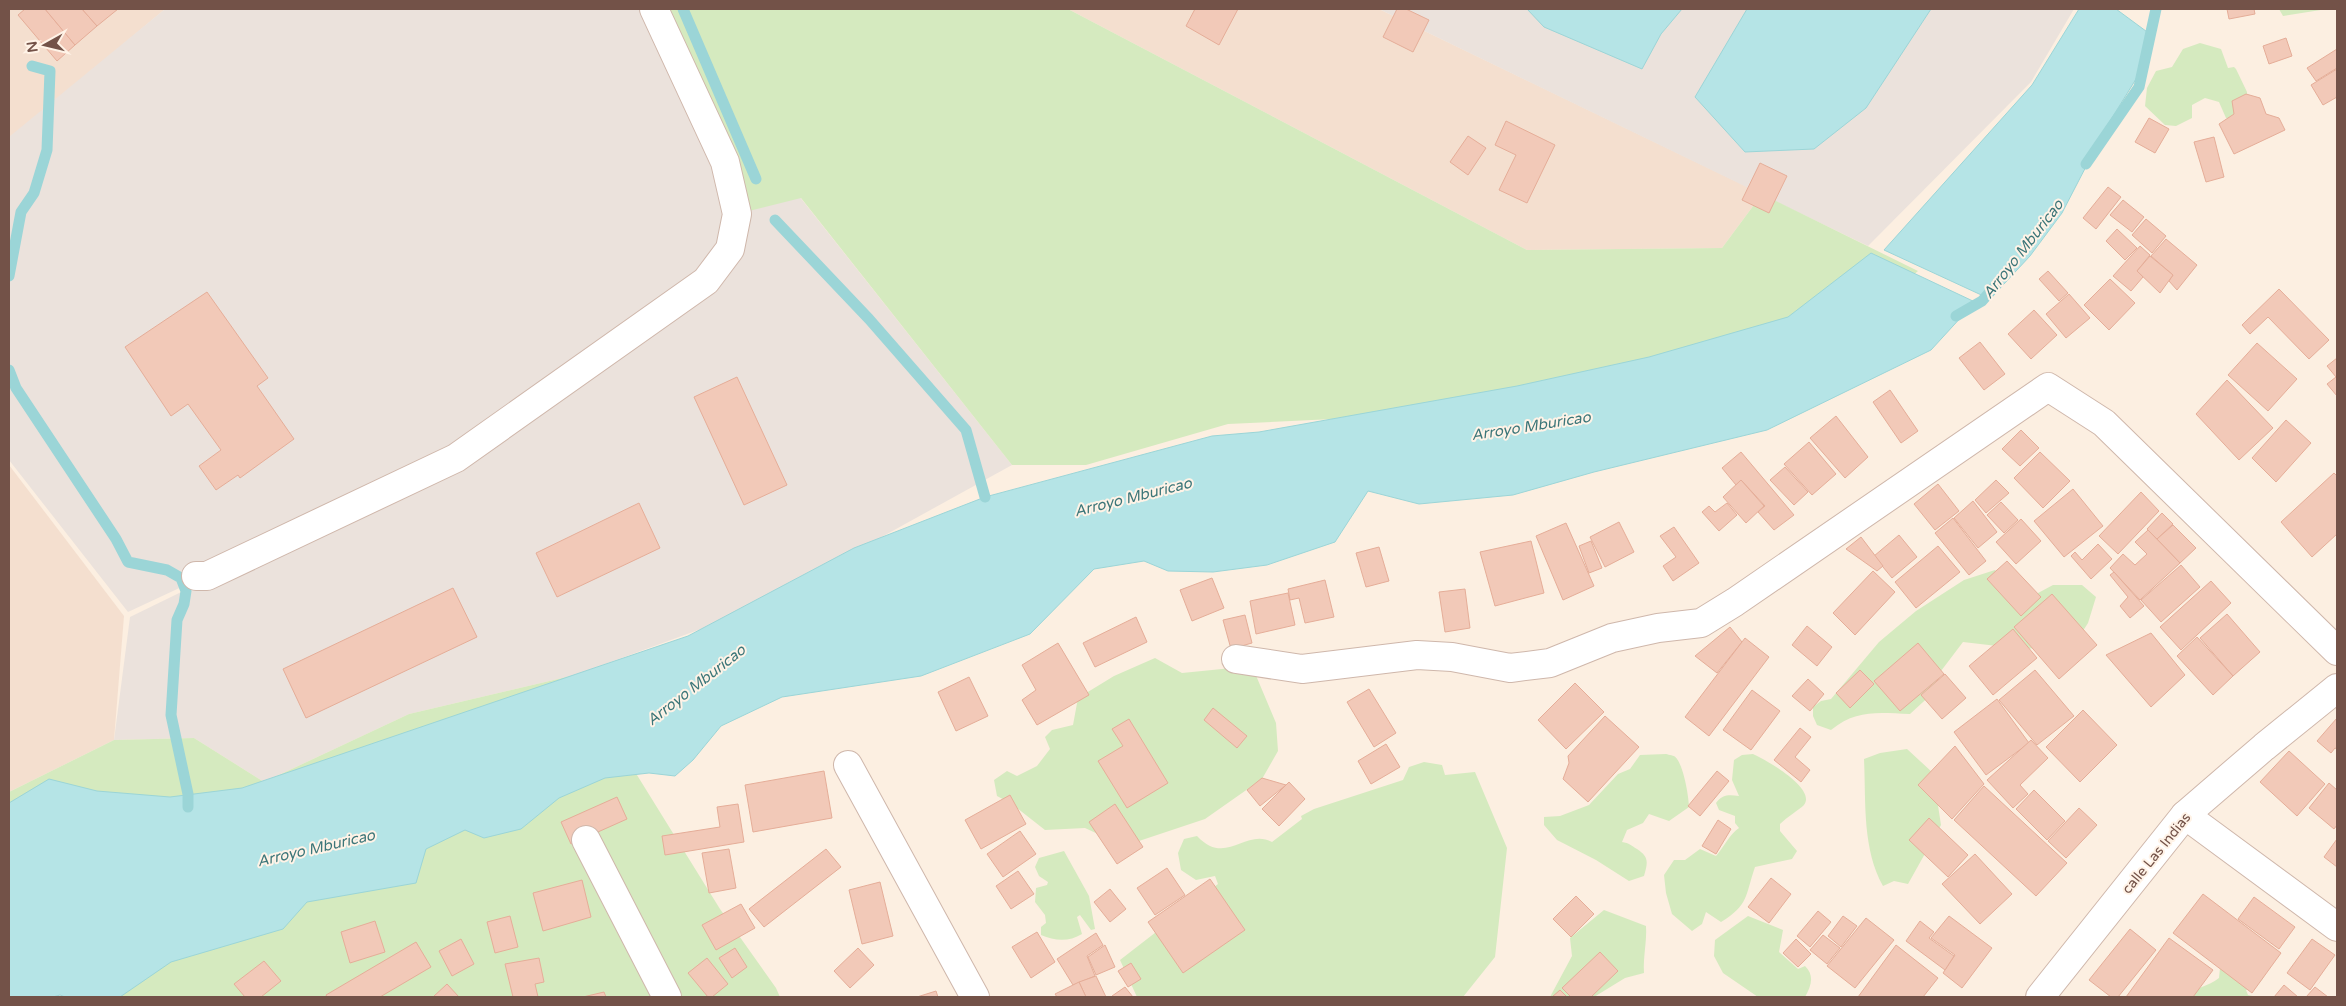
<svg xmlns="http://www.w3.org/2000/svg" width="2346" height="1006" font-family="'Varela Round',sans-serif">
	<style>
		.residential { fill: #f4dfcf }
		.industrial { fill: #ebe2dc }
		.green { fill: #d5eabf }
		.water { fill: #b5e4e6; stroke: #9bd5d7 }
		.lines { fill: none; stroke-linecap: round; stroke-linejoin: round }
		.stream { stroke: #9bd5d7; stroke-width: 11 }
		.building { fill: #f2c9b8; stroke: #e5ad98 }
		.minor-casing { stroke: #cfb7ab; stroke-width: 30 }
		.minor { stroke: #fff; stroke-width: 28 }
		.labels { text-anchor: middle; stroke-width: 4; stroke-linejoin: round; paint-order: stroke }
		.street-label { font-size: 14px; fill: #735248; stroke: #fff3e7 }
		.water-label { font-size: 15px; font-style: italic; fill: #3c7679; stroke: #fff3e7 }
	</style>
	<rect width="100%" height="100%" fill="#fcefe1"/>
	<g class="residential">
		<path d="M9,9H165L9,140Z"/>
		<path d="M1068,9H1379L1762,194L1722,248L1527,250Z"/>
		<path d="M9,465L124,616L114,740L9,792Z"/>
	</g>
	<g class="industrial">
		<path d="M165,9H651L1012,465L742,614L575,675L409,714L264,782L194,738L114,740L130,617L411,480L128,612L9,460V137Z"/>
		<path d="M1379,9H2074L2031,82L1868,246Z"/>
	</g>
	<g class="green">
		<path d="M657,9H1068L1527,250L1722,248L1762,194L1918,271L1876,307L1418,415L1228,424L1086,465H1012L801,198L737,214Z"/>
		<path d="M2279,9H2327L2283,16Z"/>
		<path d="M2200,43L2221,49L2228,68L2234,67L2236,69L2247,92L2248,120L2239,122L2226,118L2219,102L2205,98L2192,105V118L2176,126L2165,125L2145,106L2147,88L2156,71L2172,67L2183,49Z"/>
		<path d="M1995,570L2023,601L2053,585H2082L2096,597L2088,623L2074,645L2023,649L1963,642L1941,671L1935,691L1910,714C1878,713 1857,709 1831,730L1817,725L1813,716V707L1821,701L1831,699L1879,642L1916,611L1964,580Z"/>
		<path d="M1155,658L1182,673L1252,666L1276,723L1278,751L1262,779L1205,819L1124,846L1085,828L1045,830L1012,804L997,796L994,780L1007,771L1017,776L1037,766L1050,749L1045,737L1052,730L1073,725L1078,698L1114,676Z"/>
		<path d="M575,675L720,909L776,988L780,997H115L109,976L9,997V792L114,740L194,738L264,782L409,714Z"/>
		<path d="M1907,749L1933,773L1941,825L1908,884L1894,881L1883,886C1862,848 1866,802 1864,759L1880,753Z"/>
		<path d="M1666,754C1666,754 1674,756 1674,756C1683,761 1689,797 1689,807L1669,821L1649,814L1643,823L1627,830L1622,842C1629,843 1632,846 1637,849C1649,857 1648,862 1644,876L1629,881L1596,860L1557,840L1544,825V817L1560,816L1589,805L1618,774L1630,769L1640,755Z"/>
		<path d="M1753,754C1764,759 1817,788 1804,805C1799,810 1787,817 1780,824V831L1797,851L1792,859L1755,867C1745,896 1749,905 1721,922L1706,912L1702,924L1692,931L1672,914L1666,893L1664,875L1674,860H1685L1700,849L1716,856C1724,847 1729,835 1739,828L1735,823V816L1719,810L1716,803C1723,794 1729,795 1739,796L1732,780L1734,760L1742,755Z"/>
		<path d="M1424,762L1442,765L1445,775L1475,772L1507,848L1495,957L1463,997H1137L1120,960L1218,884L1215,876L1196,880L1181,870L1178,853L1184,839L1197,836C1226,867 1245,828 1272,842L1302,819L1301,816L1314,809L1403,780L1409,767Z"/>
		<path d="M1064,851L1089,896L1095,929L1091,930L1080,915L1077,917L1082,934C1069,942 1055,941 1041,935V927L1046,923L1045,915L1035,902L1036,888L1047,885L1048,882L1039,876L1035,867L1039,858Z"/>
		<path d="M1604,910L1646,926C1647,942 1643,956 1644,973L1625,978L1594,997H1550L1572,956L1570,938Z"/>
		<path d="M1748,916L1783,930L1779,952L1798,969L1805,966C1815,976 1811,986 1805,997H1758L1723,973L1714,956L1715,940Z"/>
		<path d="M2220,968L2266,973C2261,983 2256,987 2246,990L2248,995L2257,997H2184C2193,988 2208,987 2219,978Z"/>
	</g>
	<g class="water">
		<path d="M1527,9H1682L1661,34L1642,69L1544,27Z"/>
		<path d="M1747,9H1931L1866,108L1814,149L1745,152L1695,97Z"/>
		<path d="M2079,9H2116L2154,37L2136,79L2107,126L2062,213L2030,256L1990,299L1884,250L2032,85Z"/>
		<path d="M1871,253L1975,302L1931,350L1767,430L1594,472L1513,495L1419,504L1368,491L1335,542L1267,565L1213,572L1168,571L1144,561L1094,569L1030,634L921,676L782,697L721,726L693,760L675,776L649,773L605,778L559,798L521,829L484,838L465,830L426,849L416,883L307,902L283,929L171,962L120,997H65L60,995L53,997H9V803L49,779L97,791L170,797L242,788L688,636L854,548L985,497L1212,436L1259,432L1517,386L1649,357L1788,317Z"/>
	</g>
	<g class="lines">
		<g class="stream">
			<path d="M683,9L756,179"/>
			<path d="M2086,164L2139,87L2156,9"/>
			<path d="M775,220L869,319L966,430L985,497"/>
			<path d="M9,276L21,212L34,193L47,150L50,71L32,66"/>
			<path d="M1956,316L1982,301L1996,285"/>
			<path d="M9,370L16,388L116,539L128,562L167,570L181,578L186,591L184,604L177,620L171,715L188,794V807"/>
		</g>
	</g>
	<g class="building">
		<path d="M25,9H45L75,45L57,61L18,15Z"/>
		<path d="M45,9H82L97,26L75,45Z"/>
		<path d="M82,9H118L97,26Z"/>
		<path d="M1195,9H1238L1219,45L1186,26Z"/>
		<path d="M1397,9H1406L1429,20L1413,52L1383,37Z"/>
		<path d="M2227,9H2254L2255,14L2229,19Z"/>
		<path d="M2286,38L2292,56L2269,64L2263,46Z"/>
		<path d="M2337,49V68L2316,81L2307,68Z"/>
		<path d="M2337,69V97L2323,105L2311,85Z"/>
		<path d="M2246,94L2260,98L2266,114L2279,118L2285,130L2234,154L2219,124L2234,114L2232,101Z"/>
		<path d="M2149,118L2169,129L2155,153L2135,142Z"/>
		<path d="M1506,121L1555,145L1527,203L1499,190L1516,155L1495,145Z"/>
		<path d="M1468,136L1486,148L1468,175L1450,162Z"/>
		<path d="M2214,137L2224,177L2206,182L2194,142Z"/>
		<path d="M1760,163L1787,176L1769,213L1742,200Z"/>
		<path d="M2108,187L2121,197L2096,229L2083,218Z"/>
		<path d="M2123,200L2144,217L2132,232L2110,215Z"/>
		<path d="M2146,219L2166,236L2152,253L2132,235Z"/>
		<path d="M2117,229L2137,248L2125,260L2106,241Z"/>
		<path d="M2166,239L2197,265L2177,290L2169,281L2173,275L2151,256Z"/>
		<path d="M2140,246L2150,255L2137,271L2143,277L2131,291L2113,276Z"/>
		<path d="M2150,256L2173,275L2160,293L2137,271Z"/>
		<path d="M2048,271L2068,293L2059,301L2039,279Z"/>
		<path d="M2110,279L2135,303L2109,330L2084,305Z"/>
		<path d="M2279,289L2329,340L2309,359L2268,317L2250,334L2242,325Z"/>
		<path d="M207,292L268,378L257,386L294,439L240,478L238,475L216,490L199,466L221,450L188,404L171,416L125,347Z"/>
		<path d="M2069,294L2090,318L2066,338L2046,314Z"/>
		<path d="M2034,310L2057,335L2031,359L2008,334Z"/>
		<path d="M1980,342L2005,374L1984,390L1959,358Z"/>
		<path d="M2257,343L2297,379L2268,411L2228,375Z"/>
		<path d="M2337,358V396L2327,384L2336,377L2327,366Z"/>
		<path d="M737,377L787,485L744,505L694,397Z"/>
		<path d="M2227,380L2273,428L2239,460L2196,414Z"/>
		<path d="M1890,390L1918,431L1901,443L1873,402Z"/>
		<path d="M1836,416L1868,457L1845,478L1810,438Z"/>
		<path d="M2286,420L2311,443L2276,482L2252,458Z"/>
		<path d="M2021,430L2039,448L2020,466L2002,449Z"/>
		<path d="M1809,442L1836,474L1812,495L1784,464Z"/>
		<path d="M1741,452L1794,515L1774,530L1758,512L1765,506L1741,480L1736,485L1722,468Z"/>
		<path d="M2040,452L2070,481L2043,508L2014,478Z"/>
		<path d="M1785,467L1808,492L1794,505L1770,480Z"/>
		<path d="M2334,473L2337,476V534L2312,557L2281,522Z"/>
		<path d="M1741,480L1764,506L1746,523L1723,497Z"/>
		<path d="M1996,480L2009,493L1986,513L1975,500Z"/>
		<path d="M1938,484L1959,511L1935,530L1914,504Z"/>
		<path d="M2073,489L2103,526L2064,557L2034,521Z"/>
		<path d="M2141,492L2159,511L2118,554L2099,536Z"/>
		<path d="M1973,501L1997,532L1978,548L1954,518Z"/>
		<path d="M2001,502L2018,520L2004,533L1987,515Z"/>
		<path d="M639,503L660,548L557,597L536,553Z"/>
		<path d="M1727,503L1737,515L1719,531L1702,512L1709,506L1715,512Z"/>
		<path d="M2162,513L2173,524L2157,539L2147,529Z"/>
		<path d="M1953,518L1986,561L1969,575L1935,533Z"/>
		<path d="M2021,519L2041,541L2016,564L1996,542Z"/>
		<path d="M1619,522L1634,552L1605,567L1590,537Z"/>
		<path d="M1566,523L1594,586L1563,600L1536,536Z"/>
		<path d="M2173,525L2196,548L2180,563L2157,539Z"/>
		<path d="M1674,527L1699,563L1673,581L1663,566L1676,557L1660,536Z"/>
		<path d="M2148,530L2180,563L2140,600L2110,568L2123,554L2135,565L2147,554L2135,542Z"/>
		<path d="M1899,535L1917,557L1892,578L1874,556Z"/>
		<path d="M1861,537L1883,566L1877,571L1846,549Z"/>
		<path d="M1531,541L1544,593L1495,606L1480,552Z"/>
		<path d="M1591,541L1602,568L1589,573L1579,546Z"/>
		<path d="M2098,544L2112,559L2091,579L2071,556L2075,552L2082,560Z"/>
		<path d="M1938,546L1960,572L1916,608L1895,582Z"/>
		<path d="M1379,547L1389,581L1366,587L1356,553Z"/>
		<path d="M2007,561L2041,597L2021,616L1987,579Z"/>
		<path d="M2181,565L2200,587L2161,622L2141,600Z"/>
		<path d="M1873,571L1895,592L1855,635L1833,613Z"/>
		<path d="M2114,572L2144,606L2130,618L2120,606L2128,597L2110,575Z"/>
		<path d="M1212,578L1224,608L1192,621L1180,590Z"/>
		<path d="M1325,580L1334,617L1305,623L1299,598L1290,600L1288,589Z"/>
		<path d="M2211,581L2231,603L2181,650L2160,627Z"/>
		<path d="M453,588L477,637L306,718L283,669Z"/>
		<path d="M1465,589L1470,628L1445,632L1439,592Z"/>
		<path d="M1288,593L1295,625L1256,634L1250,601Z"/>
		<path d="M2052,594L2097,645L2059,679L2014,627Z"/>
		<path d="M2227,614L2260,652L2233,676L2200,638Z"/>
		<path d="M1245,615L1252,643L1231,649L1223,620Z"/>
		<path d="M1136,617L1147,642L1095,667L1083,643Z"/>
		<path d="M1807,626L1832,647L1817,666L1792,645Z"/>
		<path d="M1730,627L1742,642L1717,673L1695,656Z"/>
		<path d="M2013,629L2037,658L1993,695L1969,666Z"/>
		<path d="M2151,633L2185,675L2151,707L2106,655Z"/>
		<path d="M2197,637L2233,676L2213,695L2177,656Z"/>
		<path d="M1745,638L1769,657L1709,736L1685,717Z"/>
		<path d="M1058,643L1089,695L1037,725L1022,700L1036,690L1022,665Z"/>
		<path d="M1918,643L1944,674L1900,711L1874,681Z"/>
		<path d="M1860,670L1874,684L1850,708L1836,693Z"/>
		<path d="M2035,670L2074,716L2037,745L1999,700Z"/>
		<path d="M1945,674L1966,698L1942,719L1921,695Z"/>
		<path d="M969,677L988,716L956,731L938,692Z"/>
		<path d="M1808,679L1824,694L1810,711L1792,696Z"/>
		<path d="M1575,683L1604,712L1566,749L1538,720Z"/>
		<path d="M1369,689L1396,733L1374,747L1347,702Z"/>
		<path d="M1752,690L1780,711L1751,750L1723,730Z"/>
		<path d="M1997,699L2029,743L1986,775L1954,732Z"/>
		<path d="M1213,708L1247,736L1237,748L1204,720Z"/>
		<path d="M2083,710L2117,745L2080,782L2046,747Z"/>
		<path d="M1605,716L1639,747L1588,802L1563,779L1569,763L1568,756Z"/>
		<path d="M2337,718V749L2335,748L2331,753L2317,741Z"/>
		<path d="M1129,719L1168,783L1127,808L1098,761L1123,746L1112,729Z"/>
		<path d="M1800,728L1811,737L1795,757L1810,770L1801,782L1774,760Z"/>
		<path d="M2031,740L2048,758L2020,785L2028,794L2013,808L1987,780Z"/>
		<path d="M1386,744L1400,767L1371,784L1358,761Z"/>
		<path d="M1955,746L1984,784L1952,819L1918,785Z"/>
		<path d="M2289,751L2325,784L2297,816L2260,782Z"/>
		<path d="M824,771L832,818L753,832L745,785Z"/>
		<path d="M1717,771L1729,781L1700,816L1688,806Z"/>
		<path d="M1262,778L1286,785L1260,806L1247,790Z"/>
		<path d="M1289,782L1305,799L1279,826L1262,809Z"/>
		<path d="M2329,783L2337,790V825L2334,829L2309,808Z"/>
		<path d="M1984,786L2067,863L2036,896L1954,820Z"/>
		<path d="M2034,790L2065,821L2047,840L2016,809Z"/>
		<path d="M1010,795L1026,824L981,849L965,820Z"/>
		<path d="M617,797L627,819L571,844L561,822Z"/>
		<path d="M738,804L744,842L665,855L662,836L720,827L717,807Z"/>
		<path d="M1115,804L1143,847L1117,864L1089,822Z"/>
		<path d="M2079,808L2097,825L2066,858L2048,841Z"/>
		<path d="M1929,818L1968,855L1948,877L1909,840Z"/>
		<path d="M1718,820L1731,829L1716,854L1702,846Z"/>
		<path d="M1020,831L1036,854L1003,877L987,854Z"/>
		<path d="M2337,839V867L2324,857Z"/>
		<path d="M729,849L736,888L709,893L702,853Z"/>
		<path d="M826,849L841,867L764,927L749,909Z"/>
		<path d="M1975,854L2012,894L1980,924L1942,884Z"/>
		<path d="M1167,868L1185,895L1155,915L1137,888Z"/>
		<path d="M1018,871L1034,894L1011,909L996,886Z"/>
		<path d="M1771,878L1791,894L1769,923L1748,907Z"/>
		<path d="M1210,879L1245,930L1183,973L1148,922Z"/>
		<path d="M582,880L591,917L543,931L533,893Z"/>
		<path d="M880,882L893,936L862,944L849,890Z"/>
		<path d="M1110,889L1126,909L1110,922L1094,902Z"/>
		<path d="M2203,894L2281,953L2252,993L2173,933Z"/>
		<path d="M1576,896L1594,914L1571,937L1553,919Z"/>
		<path d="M2254,897L2295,927L2279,949L2238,919Z"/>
		<path d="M741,904L755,928L716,950L702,925Z"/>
		<path d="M1818,911L1831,922L1810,947L1797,936Z"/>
		<path d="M510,916L518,947L495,953L487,922Z"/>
		<path d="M1843,916L1857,926L1841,947L1828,936Z"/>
		<path d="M1949,916L1992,948L1962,988L1943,973L1955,955L1931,938Z"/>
		<path d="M1866,918L1894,940L1855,988L1827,966Z"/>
		<path d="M375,921L385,952L350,963L341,932Z"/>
		<path d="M1920,921L1934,932L1929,938L1954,956L1945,970L1906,941Z"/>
		<path d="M2130,929L2156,950L2118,997H2111L2089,980Z"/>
		<path d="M1037,932L1055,962L1031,978L1012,947Z"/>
		<path d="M1096,933L1103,945L1087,956L1095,976L1073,985L1057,959Z"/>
		<path d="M1823,935L1840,948L1827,964L1810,950Z"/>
		<path d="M2169,938L2213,970L2193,997H2126Z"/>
		<path d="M461,939L474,964L452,976L439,951Z"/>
		<path d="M1796,939L1811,954L1798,967L1783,953Z"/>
		<path d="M2312,939L2335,955L2310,990L2287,973Z"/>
		<path d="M416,942L431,967L380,997H327L326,995Z"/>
		<path d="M1105,945L1115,967L1096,975L1088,957Z"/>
		<path d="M1896,945L1938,978L1923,997H1858Z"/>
		<path d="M735,948L747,967L732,978L719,958Z"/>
		<path d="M858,948L874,965L850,988L834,971Z"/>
		<path d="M1600,952L1618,971L1591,997H1571L1562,988Z"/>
		<path d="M539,958L544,982L535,984L538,997H513L505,964Z"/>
		<path d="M707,958L728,984L712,997H708L688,973Z"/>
		<path d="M264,961L281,981L261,997H245L234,984Z"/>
		<path d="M1131,963L1141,979L1128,987L1118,971Z"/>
		<path d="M1096,976L1106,997H1086L1079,982Z"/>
		<path d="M1079,982L1086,997H1057L1055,994Z"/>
		<path d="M447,984L459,997H433Z"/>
		<path d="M2284,985L2298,997H2274Z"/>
		<path d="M1125,987L1133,997H1113L1112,996Z"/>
		<path d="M2315,987L2328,997H2306Z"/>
		<path d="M1560,990L1567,997H1552Z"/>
		<path d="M936,991L938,997H917Z"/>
		<path d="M604,992L606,997H583Z"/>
	</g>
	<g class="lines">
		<g class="minor-casing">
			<g id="minor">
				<path d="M196,576H207L456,458L706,281L730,249L737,214L725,162L654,9"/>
				<path d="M1236,659L1302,669L1417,655L1452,657L1510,668L1550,663L1612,638L1658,628L1701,623L1735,602L2048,387L2104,423L2337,651"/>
				<path d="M848,765L975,997"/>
				<path d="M2185,815L2337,927"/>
				<path d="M586,840L667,997"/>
				<path d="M2040,997L2185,815L2264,747L2337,688"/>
			</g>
		</g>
		<use href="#minor" class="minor"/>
	</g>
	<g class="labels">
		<g class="street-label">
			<text transform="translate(2156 853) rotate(-51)" y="5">calle Las Indias</text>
		</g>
		<g class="water-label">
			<text transform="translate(2023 249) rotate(-52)" y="5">Arroyo Mburicao</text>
			<text transform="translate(1531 426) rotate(-9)" y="5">Arroyo Mburicao</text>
			<text transform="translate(1133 497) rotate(-14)" y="5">Arroyo Mburicao</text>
			<text transform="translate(696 685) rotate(-38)" y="5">Arroyo Mburicao</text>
			<text transform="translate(316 848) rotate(-13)" y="5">Arroyo Mburicao</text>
		</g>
	</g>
	<rect width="2346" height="1006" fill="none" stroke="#735248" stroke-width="20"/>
	<g transform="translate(45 45) rotate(262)" stroke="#fff3e7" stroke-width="4" paint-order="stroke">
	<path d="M0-4L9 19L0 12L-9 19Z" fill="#735248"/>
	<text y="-8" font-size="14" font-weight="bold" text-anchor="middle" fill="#735248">N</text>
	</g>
</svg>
